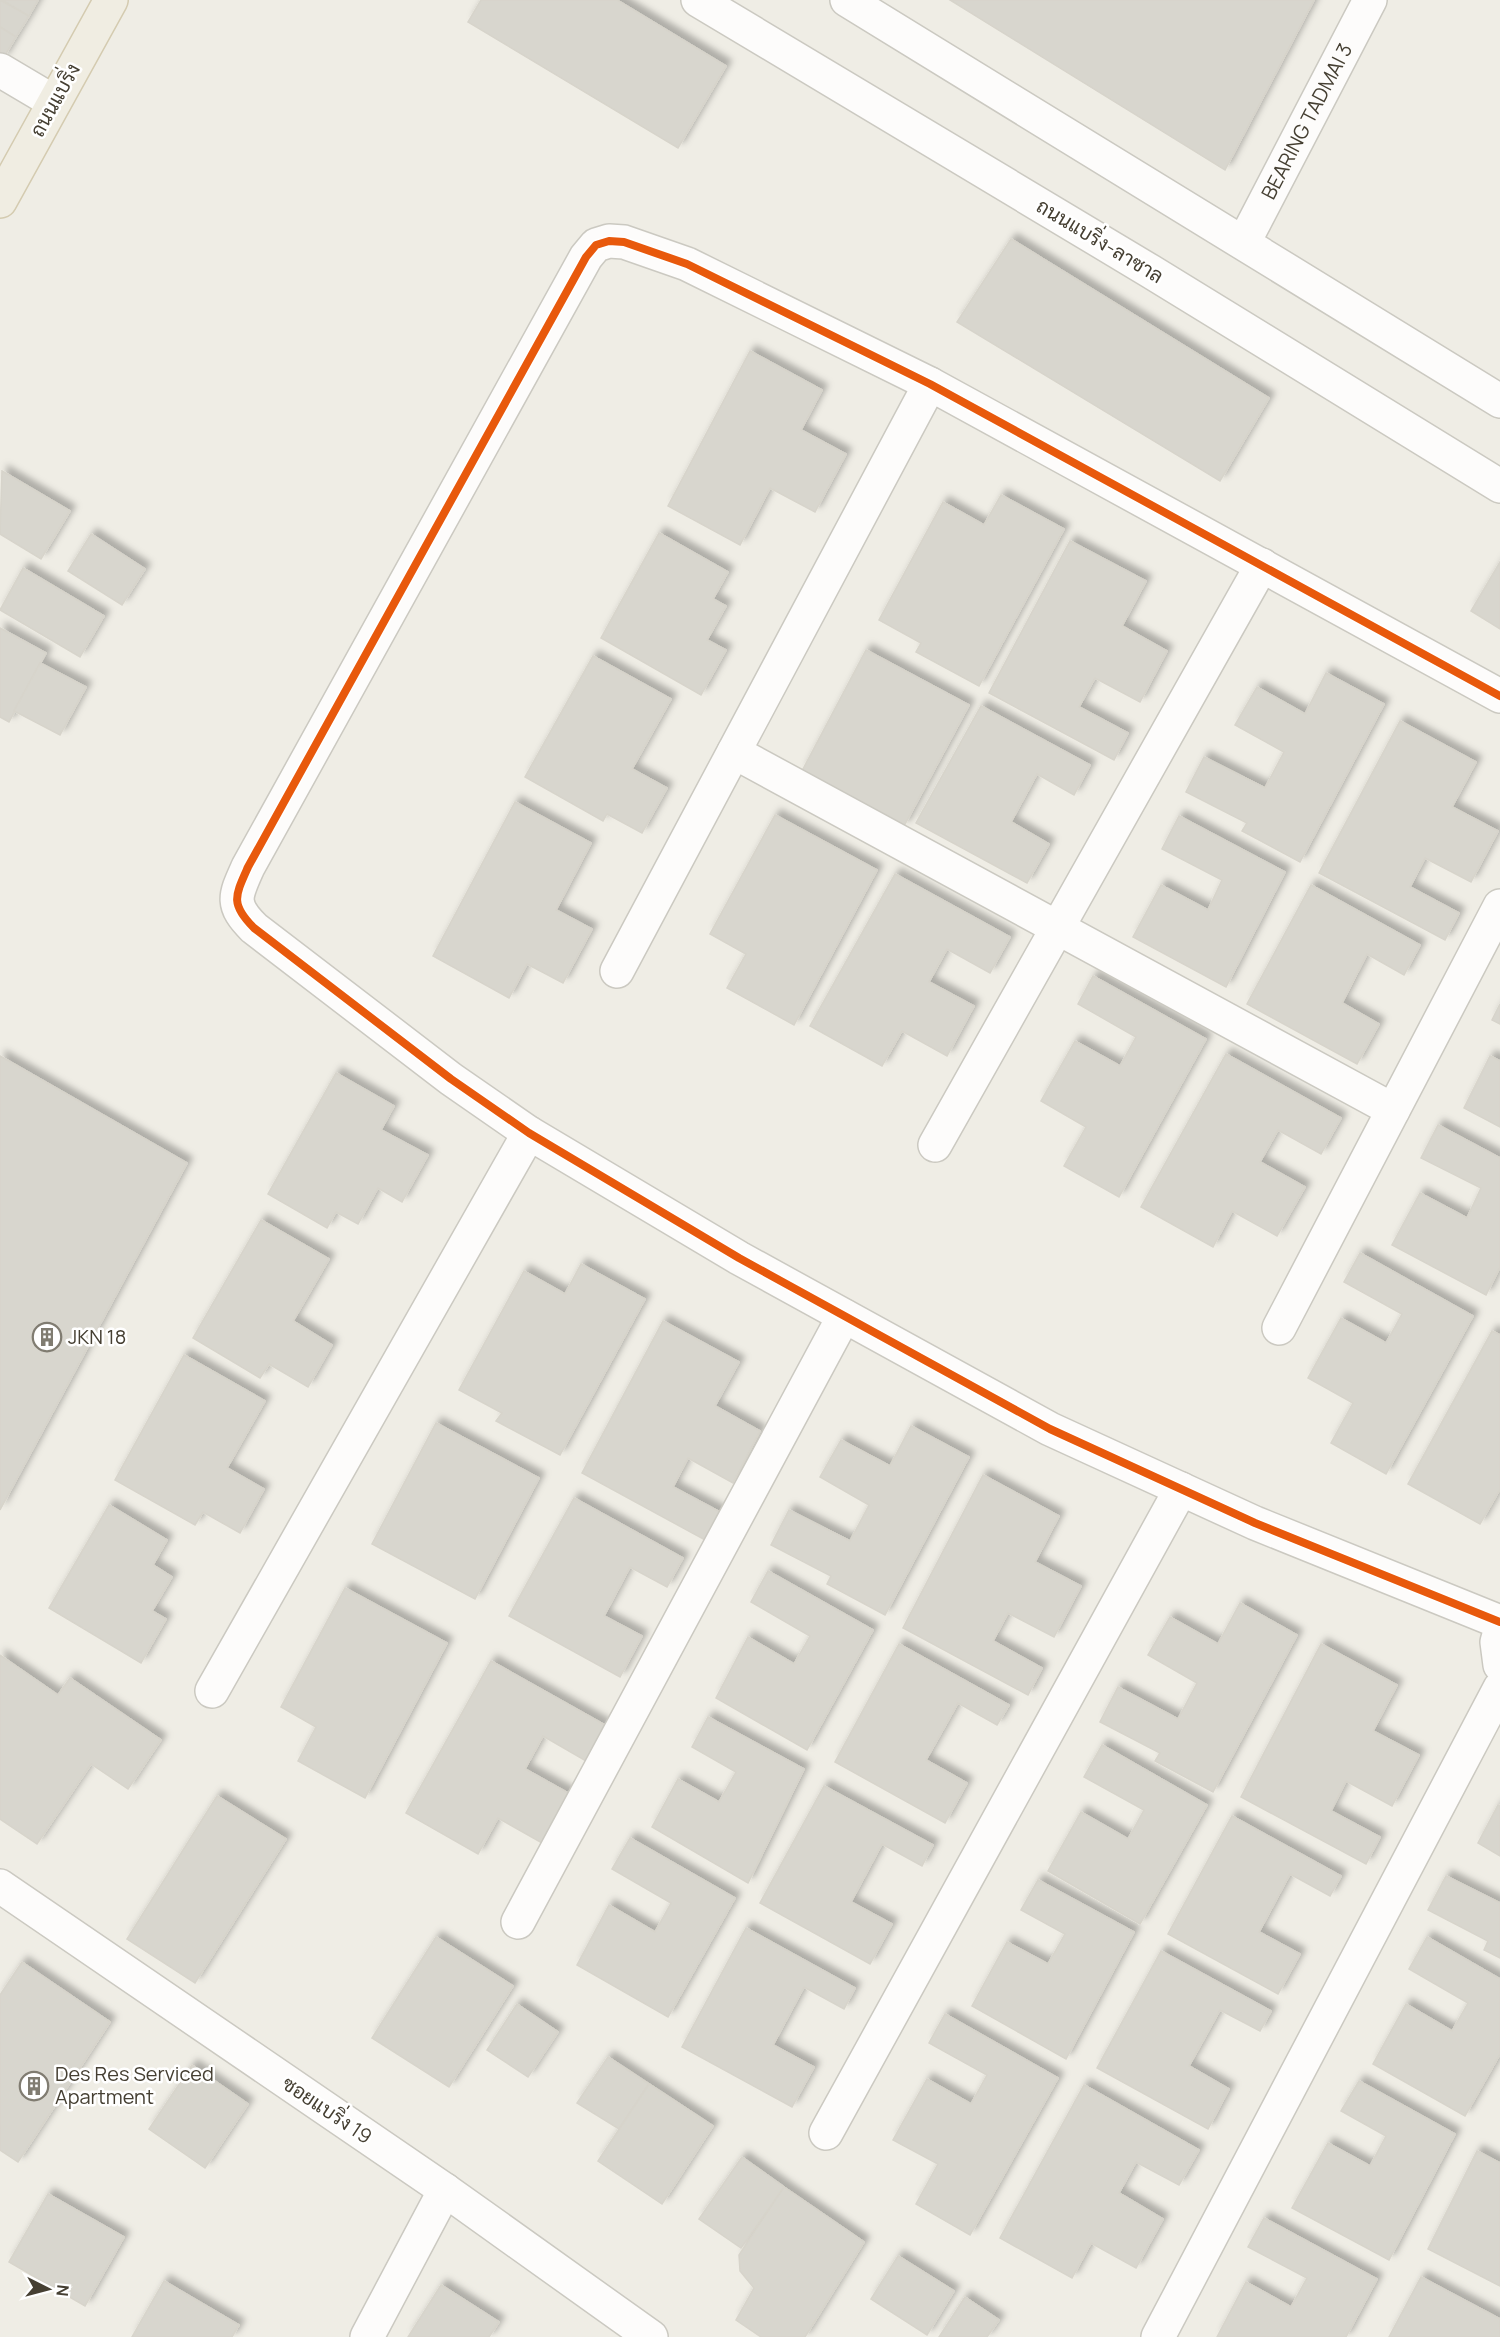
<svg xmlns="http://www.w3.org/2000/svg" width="1500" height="2337" font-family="Manrope,Sarabun,sans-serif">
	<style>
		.building { fill: #d8d6ce; stroke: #d7d4cb; stroke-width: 1.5; filter: url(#shadow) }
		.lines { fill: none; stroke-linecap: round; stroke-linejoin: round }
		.minor-casing { stroke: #cbc9c1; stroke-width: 36 }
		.major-casing { stroke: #d4cbb0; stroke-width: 36 }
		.minor { stroke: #fdfcfb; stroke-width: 33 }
		.major { stroke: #f0ede2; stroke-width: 33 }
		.cycleway-casing { stroke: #fff; stroke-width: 11 }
		.cycleway { stroke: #e8590c; stroke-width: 8 }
		.labels { text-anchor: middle; stroke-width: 5; stroke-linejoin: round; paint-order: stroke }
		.street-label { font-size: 20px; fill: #453f32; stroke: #fff }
		.poi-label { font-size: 20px; fill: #453f32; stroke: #fff; text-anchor: start }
	</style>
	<defs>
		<filter id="shadow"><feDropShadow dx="5.5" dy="-5.5" stdDeviation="3" flood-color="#0004"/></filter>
	</defs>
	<rect width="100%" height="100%" fill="#efede5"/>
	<g class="building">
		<path d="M0,0L29,16L16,37L0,27Z"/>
		<path d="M2,0H38L29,16Z"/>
		<path d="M481,0H617L726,66L678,148L468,22Z"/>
		<path d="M950,0H1314L1225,170Z"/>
		<path d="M0,27L16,37L2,60L0,58Z"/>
		<path d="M1011,239L1269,398L1220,481L957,322Z"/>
		<path d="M750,351L822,390L801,430L846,454L815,512L770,488L740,545L668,506Z"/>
		<path d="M2,471L70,511L41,559L0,534Z"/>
		<path d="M1001,495L1064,529L979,686L916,652L921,643L879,620L943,502L984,525Z"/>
		<path d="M659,533L728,572L713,599L726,606L707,640L726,650L701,695L601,638Z"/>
		<path d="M91,534L145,569L122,605L68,571Z"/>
		<path d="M1070,541L1146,581L1122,626L1167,651L1140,702L1095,678L1079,707L1128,733L1114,760L989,693Z"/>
		<path d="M1500,562V629L1471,611Z"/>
		<path d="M23,568L104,616L80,657L0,610Z"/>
		<path d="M0,628L46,653L9,722L0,717Z"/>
		<path d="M866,650L969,705L904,826L802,771Z"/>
		<path d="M593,656L671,699L632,769L667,788L642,833L607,814L603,821L525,777Z"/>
		<path d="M40,663L86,687L60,735L14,711Z"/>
		<path d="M1326,673L1384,704L1300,862L1242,831L1247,823L1186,792L1204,757L1265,788L1284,752L1235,725L1257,687L1305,714Z"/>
		<path d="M981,706L1090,765L1074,795L1037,774L1011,822L1049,844L1027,883L916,823Z"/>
		<path d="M1400,721L1476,762L1452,807L1498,831L1471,882L1425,858L1410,887L1459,913L1445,940L1319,873Z"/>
		<path d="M515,802L591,843L556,910L592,929L563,983L527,964L509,998L433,956Z"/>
		<path d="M775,815L877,870L794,1025L727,988L746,954L710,934Z"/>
		<path d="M1179,816L1285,872L1226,987L1133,937L1161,885L1208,910L1222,880L1162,849Z"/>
		<path d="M895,874L1010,937L990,973L947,949L929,982L974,1006L947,1056L902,1031L882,1066L810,1026Z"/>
		<path d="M1311,885L1420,945L1404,975L1367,954L1342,1003L1379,1024L1357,1064L1247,1004Z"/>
		<path d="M1093,976L1206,1039L1119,1197L1064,1166L1086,1127L1041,1101L1075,1041L1120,1066L1136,1037L1078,1004Z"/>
		<path d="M1500,1004V1024L1492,1020Z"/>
		<path d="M1226,1054L1341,1118L1321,1154L1278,1130L1260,1162L1305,1187L1277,1236L1232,1211L1213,1247L1141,1207Z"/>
		<path d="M0,1056L187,1163L0,1510Z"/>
		<path d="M1490,1056L1500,1061V1127L1464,1108Z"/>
		<path d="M336,1073L394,1106L381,1130L428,1155L402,1202L378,1188L358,1224L336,1212L327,1228L268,1194Z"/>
		<path d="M1438,1125L1500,1158V1267L1486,1295L1392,1245L1420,1193L1467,1218L1481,1188L1421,1158Z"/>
		<path d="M261,1220L329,1259L293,1321L332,1345L308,1387L269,1364L260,1378L193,1338Z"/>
		<path d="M1360,1253L1473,1316L1386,1474L1331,1443L1353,1403L1308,1378L1341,1318L1386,1343L1402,1314L1344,1282Z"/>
		<path d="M581,1264L645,1299L560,1455L496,1421L502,1413L459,1390L524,1271L565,1294Z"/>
		<path d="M663,1321L739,1362L715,1406L760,1431L733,1483L688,1458L673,1487L722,1513L707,1541L582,1473Z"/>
		<path d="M1492,1331L1500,1335V1489L1480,1524L1408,1484Z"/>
		<path d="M184,1355L265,1401L227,1468L264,1489L240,1533L203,1512L195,1525L115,1480Z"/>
		<path d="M436,1423L539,1478L475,1599L372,1544Z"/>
		<path d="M911,1426L969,1457L885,1615L827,1584L831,1576L771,1545L789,1510L850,1541L869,1505L820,1477L841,1440L890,1466Z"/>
		<path d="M983,1475L1059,1516L1035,1562L1081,1586L1054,1637L1008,1613L993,1641L1042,1668L1028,1695L903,1628Z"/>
		<path d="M574,1498L683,1558L667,1587L630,1567L604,1616L642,1636L620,1677L509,1616Z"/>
		<path d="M109,1505L167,1540L153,1565L172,1577L152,1611L166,1619L141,1663L49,1608Z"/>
		<path d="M768,1571L873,1630L807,1750L716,1698L748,1637L794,1664L810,1636L751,1602Z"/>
		<path d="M345,1588L447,1643L365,1798L298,1761L316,1727L281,1707Z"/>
		<path d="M1240,1603L1297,1635L1213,1792L1155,1761L1160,1753L1100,1722L1118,1687L1178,1719L1197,1683L1148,1655L1170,1617L1218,1644Z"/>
		<path d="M899,1644L1009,1705L997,1725L958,1703L926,1760L967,1783L945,1823L835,1762Z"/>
		<path d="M1321,1644L1397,1685L1373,1731L1419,1755L1392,1806L1346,1781L1331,1811L1380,1837L1366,1864L1241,1797Z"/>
		<path d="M0,1655L58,1695L70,1678L161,1740L128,1789L91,1764L37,1844L0,1819Z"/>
		<path d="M491,1661L605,1725L586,1761L543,1736L525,1769L570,1794L542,1843L498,1818L478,1854L406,1813Z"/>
		<path d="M708,1717L804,1769L748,1883L652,1827L678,1779L719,1802L736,1772L692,1747Z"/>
		<path d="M1102,1745L1207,1805L1140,1924L1048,1871L1081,1812L1128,1839L1144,1810L1084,1777Z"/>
		<path d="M824,1786L933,1845L922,1866L882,1844L851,1902L892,1924L870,1964L760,1903Z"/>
		<path d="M217,1796L286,1839L195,1983L127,1939Z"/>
		<path d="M1498,1805L1500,1806V1856L1478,1843Z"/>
		<path d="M1232,1816L1341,1876L1330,1896L1290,1874L1259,1932L1300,1954L1278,1994L1168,1934Z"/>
		<path d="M630,1838L735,1898L668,2017L577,1965L609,1905L655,1932L671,1903L612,1869Z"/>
		<path d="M1446,1876L1500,1903V1958L1484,1950L1488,1941L1428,1910Z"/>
		<path d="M1038,1880L1134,1932L1066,2059L972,2006L1007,1942L1048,1964L1065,1934L1021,1910Z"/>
		<path d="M746,1928L855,1988L844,2009L804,1987L773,2045L814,2067L792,2107L682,2047Z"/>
		<path d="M436,1937L513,1986L449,2087L372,2038Z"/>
		<path d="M1427,1937L1500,1979V2054L1465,2116L1373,2064L1406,2004L1452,2031L1468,2003L1409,1969Z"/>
		<path d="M1161,1951L1271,2011L1260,2031L1220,2010L1189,2066L1229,2089L1208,2129L1097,2068Z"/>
		<path d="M22,1962L110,2022L18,2162L0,2150V1995Z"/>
		<path d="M517,2004L558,2032L528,2077L487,2050Z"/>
		<path d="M945,2014L1058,2078L970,2235L916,2204L938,2164L893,2140L927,2079L971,2104L987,2075L929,2043Z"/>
		<path d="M608,2057L649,2084L619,2129L577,2103Z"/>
		<path d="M192,2065L248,2104L205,2168L149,2129Z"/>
		<path d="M1359,2081L1455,2134L1389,2260L1292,2208L1328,2143L1370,2166L1386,2136L1341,2111Z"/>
		<path d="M649,2084L713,2126L662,2204L598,2161Z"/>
		<path d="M1084,2085L1199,2150L1179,2185L1136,2162L1119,2193L1163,2219L1136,2268L1091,2243L1072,2278L1000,2238Z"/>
		<path d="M1477,2151L1500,2163V2286L1428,2249Z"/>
		<path d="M742,2157L784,2187L741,2248L699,2219Z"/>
		<path d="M784,2187L864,2242L805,2337H761L736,2320L754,2288L740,2271L739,2255Z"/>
		<path d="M48,2194L124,2237L85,2306L9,2262Z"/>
		<path d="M1264,2218L1377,2279L1346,2337H1217L1246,2282L1291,2307L1307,2278L1248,2247Z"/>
		<path d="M898,2256L954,2291L927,2335L871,2299Z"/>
		<path d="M1421,2277L1500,2319V2337H1389Z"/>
		<path d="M164,2281L239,2325L232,2337H132Z"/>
		<path d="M441,2285L499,2322L489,2337H408Z"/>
		<path d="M965,2297L999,2320L987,2337H939Z"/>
	</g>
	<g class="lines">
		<g class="minor-casing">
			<g id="minor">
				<path d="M698,0L1150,271L1500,486"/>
				<path d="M847,0L1500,401"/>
				<path d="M0,70L54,102"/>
				<path id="s1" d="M1244,242L1370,0"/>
				<path d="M1500,696L930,384L687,264L624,242L609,241L596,245L586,257L248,867C235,896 230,904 254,928L451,1079L529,1133L739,1258L1050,1429L1255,1523L1500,1622"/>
				<path d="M734,752L1393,1110"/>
				<path d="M617,971L930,384"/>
				<path d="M935,1145L1262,565"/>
				<path d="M1279,1328L1500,906"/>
				<path d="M1500,1631L1497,1642L1500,1665"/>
				<path d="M212,1691L529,1133"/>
				<path d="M0,1886L445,2190L651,2337"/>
				<path d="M518,1922L844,1316"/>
				<path d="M826,2133L1181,1489"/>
				<path d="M367,2337L445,2190"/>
				<path d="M1158,2337L1500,1688"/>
			</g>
		</g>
		<g class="major-casing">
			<path id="major" d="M0,201L111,0"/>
		</g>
		<use href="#minor" class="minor"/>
		<use href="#major" class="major"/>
		<g class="cycleway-casing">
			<path id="cycleway" d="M1500,696L930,384L687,264L624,242L609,241L596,245L586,257L248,867C235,896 230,904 254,928L451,1079L529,1133L739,1258L1050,1429L1255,1523L1500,1622"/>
		</g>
		<use href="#cycleway" class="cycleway"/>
	</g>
	<defs>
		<g id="building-ring" transform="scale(1.5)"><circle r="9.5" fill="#fff" stroke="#807c71" stroke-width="1.5"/><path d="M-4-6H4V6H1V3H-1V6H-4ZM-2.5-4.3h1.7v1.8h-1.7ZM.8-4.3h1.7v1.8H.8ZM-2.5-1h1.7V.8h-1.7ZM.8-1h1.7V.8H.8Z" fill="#807c71"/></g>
	</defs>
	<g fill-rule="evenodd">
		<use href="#building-ring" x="47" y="1337"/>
		<use href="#building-ring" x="34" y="2086"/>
	</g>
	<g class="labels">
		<g class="street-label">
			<text transform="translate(55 100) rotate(-61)" y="7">ถนนแบริ่ง</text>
			<text dy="7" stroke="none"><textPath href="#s1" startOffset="136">BEARING TADMAI 3</textPath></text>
			<text transform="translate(1100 241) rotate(31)" y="7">ถนนแบริ่ง-ลาซาล</text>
			<text transform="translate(327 2110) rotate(34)" y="7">ซอยแบริ่ง 19</text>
		</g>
		<g class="poi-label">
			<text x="68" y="1344">JKN 18</text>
			<text x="55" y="2081">Des Res Serviced<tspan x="55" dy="23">Apartment</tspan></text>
		</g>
	</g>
	<g transform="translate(48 2289) rotate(96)" stroke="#ffffff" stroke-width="4.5" paint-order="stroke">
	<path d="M0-4.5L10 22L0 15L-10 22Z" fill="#453f32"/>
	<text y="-9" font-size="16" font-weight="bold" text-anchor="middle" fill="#453f32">N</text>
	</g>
</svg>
